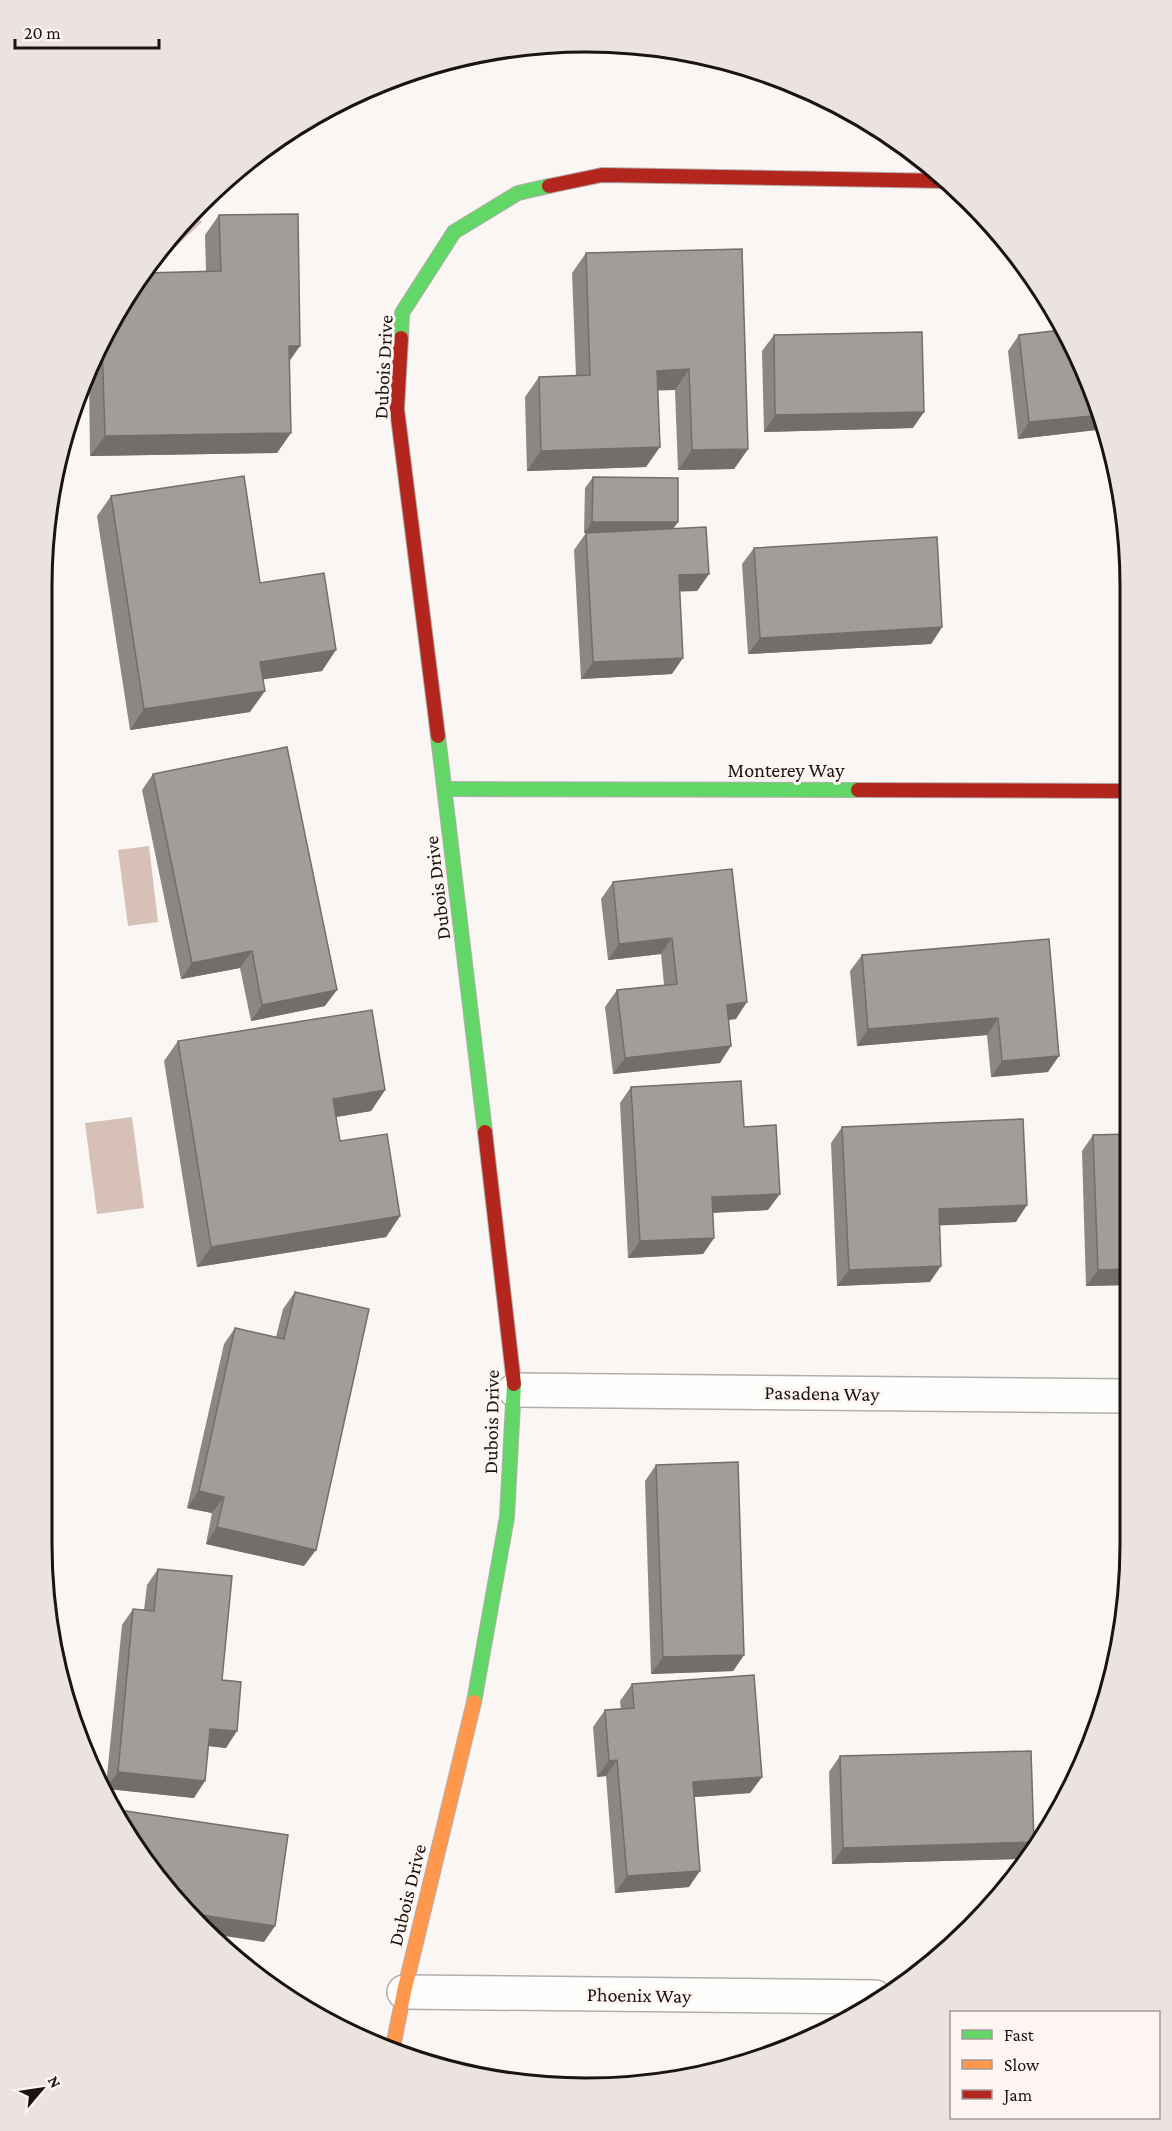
<svg xmlns="http://www.w3.org/2000/svg" width="1172" height="2131" font-family="'Crimson Pro',serif">
	<style>
		.water { fill: #d7c0b6 }
		.lines { fill: none; stroke-linecap: round; stroke-linejoin: round }
		.street-casing { stroke: #b3adab; stroke-width: 36 }
		.fast-casing { stroke: #b3adab; stroke-width: 16 }
		.slow-casing { stroke: #b3adab; stroke-width: 16 }
		.jam-casing { stroke: #b3adab; stroke-width: 16 }
		.street { stroke: #fefefd; stroke-width: 33 }
		.fast { stroke: #63d668; stroke-width: 14 }
		.slow { stroke: #ff974d; stroke-width: 14 }
		.jam { stroke: #b3261e; stroke-width: 14 }
		.wall { fill: #8b8785 }
		.shaded-wall { fill: #716e6c }
		.building { fill: #a29d9b; stroke: #716e6c; stroke-width: 1.5 }
		.labels { text-anchor: middle; stroke-width: 6; stroke-linejoin: round; paint-order: stroke }
		.street-label { font-size: 20px; fill: #1a1310; stroke: #fdf5f1 }
		.rim { fill: none; stroke: #1a1310; stroke-width: 3 }
	</style>
	<rect width="100%" height="100%" fill="#faf6f4"/>
	<g class="water">
		<path d="M193,212L202,222L151,270L149,267L177,228Z"/>
		<path d="M149,846L158,922L128,926L118,850Z"/>
		<path d="M132,1117L144,1208L97,1214L85,1123Z"/>
	</g>
	<g class="lines">
		<g class="street-casing">
			<g id="street">
				<path d="M515,1390L1128,1396"/>
				<path d="M404,1992L875,1997"/>
			</g>
		</g>
		<g class="fast-casing">
			<g id="fast">
				<path d="M401,338L402,313L454,232L518,193L549,186"/>
				<path d="M438,736L485,1132"/>
				<path d="M445,789L858,790"/>
				<path d="M474,1702L507,1517L514,1384"/>
			</g>
		</g>
		<g class="slow-casing">
			<path id="slow" d="M393,2047L404,1992L474,1702"/>
		</g>
		<g class="jam-casing">
			<g id="jam">
				<path d="M549,186L602,175L945,181"/>
				<path d="M401,338L397,409L438,736"/>
				<path d="M858,790L1126,791"/>
				<path d="M485,1132L514,1384"/>
			</g>
		</g>
		<use href="#street" class="street"/>
		<use href="#fast" class="fast"/>
		<use href="#slow" class="slow"/>
		<use href="#jam" class="jam"/>
	</g>
	<g class="wall">
		<path d="M219,215L289,361L277,453L90,456L89,377L115,314L144,273L206,271L205,235Z"/>
		<path d="M742,249L748,449L734,469L678,470L675,390H658L646,467L527,471L525,397L539,377L576,376L572,273L586,253Z"/>
		<path d="M774,335L913,428L764,432L762,351Z"/>
		<path d="M1019,335L1101,411L1105,429L1018,439L1008,351Z"/>
		<path d="M593,477L678,522L673,529L709,574L697,591H680L672,674L581,679L574,550L586,533H584L585,488Z"/>
		<path d="M111,496L260,583L322,671L263,679L250,712L130,730L97,516Z"/>
		<path d="M754,548L942,627L931,644L748,654L742,564Z"/>
		<path d="M153,774L325,1006L251,1021L240,968L181,979L142,790Z"/>
		<path d="M732,869L736,1019L728,1020L720,1063L613,1074L605,1007L617,990L664,985L661,954L608,960L601,899L613,882Z"/>
		<path d="M1049,939L1048,1072L991,1077L987,1035L857,1046L850,971L862,955Z"/>
		<path d="M178,1041L385,1090L371,1111L336,1117L340,1141L400,1216L386,1237L197,1267L164,1061Z"/>
		<path d="M631,1087L744,1127L768,1210L713,1213L714,1238L703,1254L628,1258L620,1103Z"/>
		<path d="M842,1127L1016,1222L940,1225L930,1282L837,1286L831,1143Z"/>
		<path d="M1127,1134L1128,1285L1086,1286L1082,1151L1093,1135Z"/>
		<path d="M295,1292L304,1566L206,1544L212,1513L187,1508L224,1344L235,1328L276,1337L283,1309Z"/>
		<path d="M656,1465L744,1655L733,1671L651,1674L645,1481Z"/>
		<path d="M158,1569L222,1680L226,1748L209,1746L194,1798L108,1789L106,1786L122,1625L133,1609L144,1610L147,1585Z"/>
		<path d="M632,1684L762,1777L750,1793L694,1797L689,1887L615,1893L606,1776L597,1777L593,1727L605,1710L621,1709L620,1701Z"/>
		<path d="M840,1756L1034,1842L1022,1859L832,1864L829,1772Z"/>
	</g>
	<g class="shaded-wall">
		<path d="M289,346H300L286,366Z"/>
		<path d="M689,369L675,390L643,391L657,371Z"/>
		<path d="M924,412L913,428L764,432L775,415Z"/>
		<path d="M1102,415L1105,429L1018,439L1029,422Z"/>
		<path d="M291,433L277,453L90,456L105,436Z"/>
		<path d="M660,447L646,467L527,471L541,451Z"/>
		<path d="M748,449L734,469L678,470L692,450Z"/>
		<path d="M592,522H678L669,534L584,533Z"/>
		<path d="M709,574L697,591L667,592L679,575Z"/>
		<path d="M942,627L931,644L748,654L760,638Z"/>
		<path d="M336,650L322,671L246,682L260,662Z"/>
		<path d="M683,658L672,674L581,679L593,662Z"/>
		<path d="M265,691L250,712L130,730L144,709Z"/>
		<path d="M672,938L661,954L608,960L619,944Z"/>
		<path d="M252,951L240,968L181,979L192,963Z"/>
		<path d="M337,990L325,1006L251,1021L262,1005Z"/>
		<path d="M747,1002L736,1019L715,1021L727,1005Z"/>
		<path d="M998,1018L987,1035L857,1046L868,1029Z"/>
		<path d="M731,1046L720,1063L613,1074L625,1058Z"/>
		<path d="M1059,1056L1048,1072L991,1077L1002,1061Z"/>
		<path d="M385,1090L371,1111L319,1120L333,1099Z"/>
		<path d="M780,1194L768,1210L700,1213L712,1197Z"/>
		<path d="M1027,1205L1016,1222L928,1226L939,1209Z"/>
		<path d="M400,1216L386,1237L197,1267L211,1247Z"/>
		<path d="M714,1238L703,1254L628,1258L640,1241Z"/>
		<path d="M941,1266L930,1282L837,1286L849,1270Z"/>
		<path d="M1128,1269V1285L1086,1286L1098,1270Z"/>
		<path d="M199,1491L224,1497L212,1513L187,1508Z"/>
		<path d="M217,1527L316,1550L304,1566L206,1544Z"/>
		<path d="M744,1655L733,1671L651,1674L663,1657Z"/>
		<path d="M210,1729L237,1731L226,1748L199,1745Z"/>
		<path d="M617,1760L606,1776L597,1777L609,1761Z"/>
		<path d="M118,1772L205,1781L194,1798L108,1789L107,1787Z"/>
		<path d="M762,1777L750,1793L682,1798L693,1782Z"/>
		<path d="M1034,1842L1022,1859L832,1864L843,1848Z"/>
		<path d="M700,1871L689,1887L615,1893L627,1876Z"/>
		<path d="M195,1914L275,1926L264,1942L218,1935Z"/>
	</g>
	<g class="building">
		<path d="M298,214L300,346H289L291,433L105,436L102,344L115,314L124,301H128V296L144,273L221,271L219,215Z"/>
		<path d="M742,249L748,449L692,450L689,369L657,371L660,447L541,451L539,377L590,375L586,253Z"/>
		<path d="M1061,330L1101,411L1102,415L1029,422L1019,335Z"/>
		<path d="M922,332L924,412L775,415L774,335Z"/>
		<path d="M244,476L260,583L324,573L336,650L260,662L265,691L144,709L111,496Z"/>
		<path d="M593,477L678,478V522H592Z"/>
		<path d="M706,527L709,574L679,575L683,658L593,662L586,533Z"/>
		<path d="M937,537L942,627L760,638L754,548Z"/>
		<path d="M287,747L337,990L262,1005L252,951L192,963L153,774Z"/>
		<path d="M732,869L747,1002L727,1005L731,1046L625,1058L617,990L677,984L672,938L619,944L613,882Z"/>
		<path d="M1049,939L1059,1056L1002,1061L998,1018L868,1029L862,955Z"/>
		<path d="M372,1010L385,1090L333,1099L340,1141L387,1134L400,1216L211,1247L178,1041Z"/>
		<path d="M741,1081L744,1127L776,1125L780,1194L712,1197L714,1238L640,1241L631,1087Z"/>
		<path d="M1023,1119L1027,1205L939,1209L941,1266L849,1270L842,1127Z"/>
		<path d="M1127,1134L1128,1269L1098,1270L1093,1135Z"/>
		<path d="M295,1292L369,1309L316,1550L217,1527L224,1497L199,1491L235,1328L284,1339Z"/>
		<path d="M738,1462L744,1655L663,1657L656,1465Z"/>
		<path d="M158,1569L232,1576L222,1680L241,1682L237,1731L210,1729L205,1781L118,1772L133,1609L154,1611Z"/>
		<path d="M754,1675L762,1777L693,1782L700,1871L627,1876L617,1760L609,1761L605,1710L634,1708L632,1684Z"/>
		<path d="M1031,1751L1034,1842L843,1848L840,1756Z"/>
		<path d="M119,1810L288,1835L275,1926L195,1914L155,1876Z"/>
		<path d="M634,2083L635,2085L622,2088L587,2084Z"/>
	</g>
	<g class="labels">
		<g class="street-label">
			<text transform="translate(383 367) rotate(-87)" y="7">Dubois Drive</text>
			<text x="786" y="777">Monterey Way</text>
			<text transform="translate(437 888) rotate(-97)" y="7">Dubois Drive</text>
			<text transform="translate(822 1393) rotate(1)" y="7">Pasadena Way</text>
			<text transform="translate(491 1422) rotate(-89)" y="7">Dubois Drive</text>
			<text transform="translate(407 1895) rotate(-76)" y="7">Dubois Drive</text>
			<text transform="translate(639 1995) rotate(1)" y="7">Phoenix Way</text>
		</g>
	</g>
	<path d="M0 0H1172V2131H0ZM586 52H586A534 534 0 0 1 1120 586V1544A534 534 0 0 1 586 2078H586A534 534 0 0 1 52 1544V586A534 534 0 0 1 586 52Z" fill="#ebe3df" fill-rule="evenodd"/>
	<path class="rim" d="M586 52H586A534 534 0 0 1 1120 586V1544A534 534 0 0 1 586 2078H586A534 534 0 0 1 52 1544V586A534 534 0 0 1 586 52Z"/>
	<rect x="950" y="2011" width="210" height="108" fill="#fdf5f1" stroke="#a29b97" stroke-width="1.5"/>
	<rect x="962" y="2030" width="30" height="9" fill="#63d668" stroke="#a29b97" stroke-width="1.5"/>
	<text x="1004" y="2041" font-size="18" fill="#1a1310">Fast</text>
	<rect x="962" y="2060" width="30" height="9" fill="#ff974d" stroke="#a29b97" stroke-width="1.5"/>
	<text x="1004" y="2071" font-size="18" fill="#1a1310">Slow</text>
	<rect x="962" y="2090" width="30" height="9" fill="#b3261e" stroke="#a29b97" stroke-width="1.5"/>
	<text x="1004" y="2101" font-size="18" fill="#1a1310">Jam</text>
	<g transform="translate(42 2089) rotate(61)" stroke="#fdf5f1" stroke-width="4.5" paint-order="stroke">
	<path d="M0-4.5L10 22L0 15L-10 22Z" fill="#1a1310"/>
	<text y="-9" font-size="16" font-weight="bold" text-anchor="middle" fill="#1a1310">N</text>
	</g>
	<path d="M15 39v9h144v-9" fill="none" stroke="#1a1310" stroke-width="3"/>
	<text x="24" y="39" font-size="18" fill="#1a1310" stroke="#fdf5f1" stroke-width="4.5" paint-order="stroke">20 m</text>
</svg>
